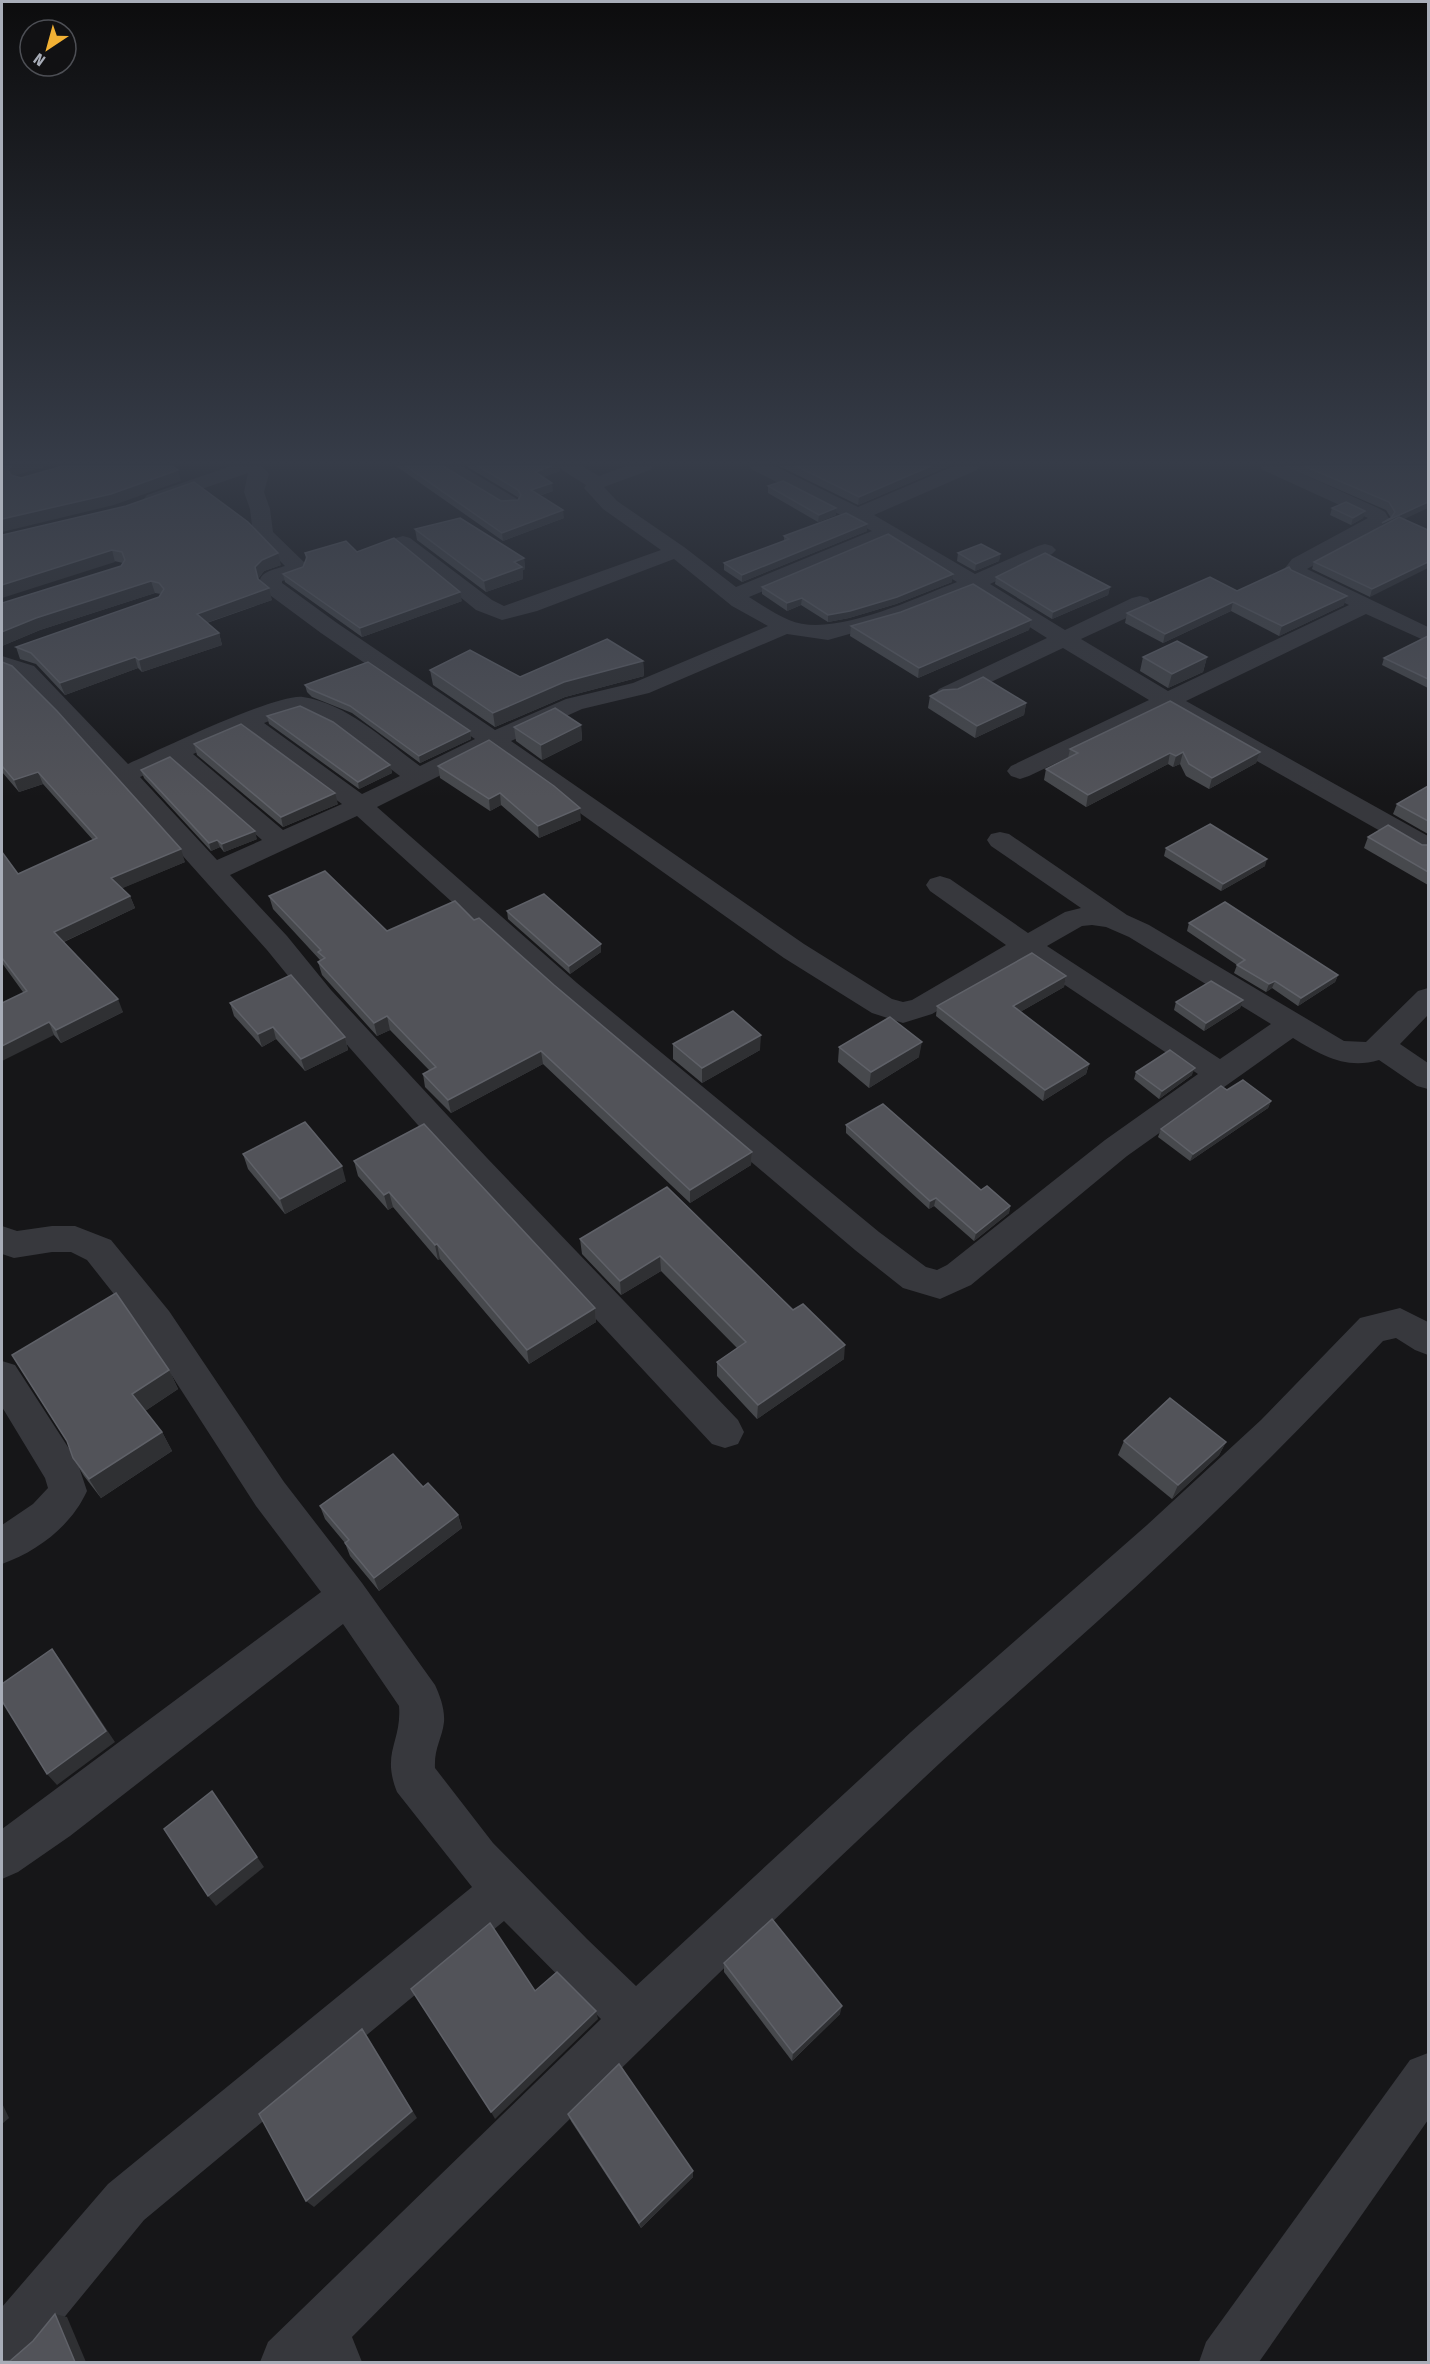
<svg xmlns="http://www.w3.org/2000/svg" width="1430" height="2364" font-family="'Fira Sans Condensed',sans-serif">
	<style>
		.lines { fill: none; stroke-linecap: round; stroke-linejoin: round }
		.street { fill: #37383d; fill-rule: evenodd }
		.wall { fill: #47494d }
		.shaded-wall { fill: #2f3033 }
		.building { fill: #525359; stroke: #5f6168; stroke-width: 1.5 }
	</style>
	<rect width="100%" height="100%" fill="#161618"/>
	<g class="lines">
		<g class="street">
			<path d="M231,466H262L269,474L264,492L270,509L273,532L307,565L303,575L282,581V583L337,623L495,730L566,699L633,683L768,626L732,606L674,559L537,611L502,620L476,610L393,542L396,538L403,536L410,538L492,600L504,606L661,550L603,509L584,488L586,485L562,470L559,466H582L599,476L626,466H653L650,470L604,487L617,501L684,547L736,587L872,531L753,470L750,466H775L858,507L954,466H980L977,470L874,515L975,574L1038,546L1045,544L1052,546L1056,550L1052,554L990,584L1065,630L1132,598L1140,596L1148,598L1151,603L1148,608L1081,639L1168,691L1349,605L1289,577L1285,568L1292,559L1368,518L1263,470L1260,466H1285L1378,508L1385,512L1390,520L1387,524L1307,569L1428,627V642L1366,614L1186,701L1428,836V855L1419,853L1167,710L1029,776L1020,779L1011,776L1007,771L1011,766L1149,700L1063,648L955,699L947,701L939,699L935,694L939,689L1047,638L972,591L899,620L828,640L787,634L649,693L582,709L511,741L804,944L892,999L903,1002L912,1000L1006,945L930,891L926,885L930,879L940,876L950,879L1028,933L1065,912L1081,908L991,846L987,840L991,834L1000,832L1009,834L1127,915L1149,925L1344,1041L1366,1042L1418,991L1428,988V1015L1400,1044L1428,1063V1089L1417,1086L1379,1060C1346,1070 1321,1055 1293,1038L1127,1156L971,1285L940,1299L903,1288L855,1250L557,997L357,816L230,875L287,936L331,990L487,1158L738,1420L744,1432L738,1444L725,1448L712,1444L463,1176L311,1004L267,950L63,722L18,676L2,670V656L34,666L128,764C159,750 277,693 303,697C348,704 384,740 420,766L475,739L321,633L263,590C252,573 273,570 285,566L253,534L250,509L244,492L248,473L161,503H147L144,499L147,495ZM888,539L957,582C915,598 832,639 789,620C775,614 762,605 749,597ZM302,711L336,728L400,776L362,794L264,723L293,712ZM244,732L342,804L283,830L193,754ZM491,750L784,958L872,1013L903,1023L932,1014L1026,959L1198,1074L1105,1140L947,1265L937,1270L926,1267L879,1232L577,983L377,807ZM173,762L262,840L217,860L140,777ZM1092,925L1106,927L1129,937L1271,1024L1220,1059L1047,946L1082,926Z"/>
			<path d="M441,466H462L517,499L520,503L517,507H503L448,474Z"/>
			<path d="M2,1226L17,1231L52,1226H75L111,1240L169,1311L284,1482L362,1583L435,1685C440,1696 445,1709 444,1722C442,1739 434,1748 435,1768L493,1843L587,1939L636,1986L911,1732L1147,1525L1261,1420L1360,1318L1400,1308L1428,1322V1355L1415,1350L1396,1338L1383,1341C1316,1412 1247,1483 1175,1550C1098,1623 1018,1691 940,1763C740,1950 544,2142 352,2337L362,2362H260L268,2342L300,2311L601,2019L504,1921L144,2220L44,2342L22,2362H2V2307L108,2184L472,1887L397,1792C381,1752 402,1742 399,1706L343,1624L70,1836L18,1872L2,1879V1829L321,1592L256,1506L143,1331L87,1260L71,1252H52L14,1258L2,1254Z"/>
			<path d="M2,1361L15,1365L77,1461L87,1491C71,1526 38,1551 2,1564V1525L33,1504L48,1488L45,1478L2,1407Z"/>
			<path d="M1428,2053V2120L1259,2362H1199L1206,2342L1410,2060Z"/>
		</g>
	</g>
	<g class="wall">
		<path d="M396,466H444L446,468L501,501L518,500L519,498L466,466H560V471L543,477L553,491L539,496L564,518L503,541Z"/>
		<path d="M779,466H949L858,505Z"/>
		<path d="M1284,466H1428L1370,597L1312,569L1314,562L1381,527L1382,523L1391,518L1386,510Z"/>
		<path d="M768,486L836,508V515L818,522L768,493Z"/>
		<path d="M1332,508L1365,511L1363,518L1351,525L1330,515Z"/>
		<path d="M415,529L524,558L525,569L523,570V579L486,592L417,540Z"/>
		<path d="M867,531L742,582L724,570V563L784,541V536Z"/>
		<path d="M2,535L281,565L264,571L258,579L272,600L207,623L219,633L222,645L142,672L138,668L65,695L36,664L20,659L16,647L159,597L161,594L155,593L40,630L2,646V603L121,566L123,563Z"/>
		<path d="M357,552L462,601L362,637L285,582L283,574L303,567L306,560L305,553Z"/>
		<path d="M958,553L1000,554L999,561L975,571L957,561Z"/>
		<path d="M1291,570L1344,605L1279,636L1231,611L1163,643L1125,623L1127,613L1237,591Z"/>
		<path d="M996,577L1110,587L1108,595L1052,619L995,584Z"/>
		<path d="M952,582L896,604L849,618L828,622L801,605L787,611L762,594V587Z"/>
		<path d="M1031,620L1029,630L918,678L850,636L851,626Z"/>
		<path d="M1428,636V688L1382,665L1384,658Z"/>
		<path d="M1143,657H1207L1203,672L1168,688L1140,671Z"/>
		<path d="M643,661L644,676L565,697L495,727L433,685L430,670L520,677Z"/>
		<path d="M2,662L185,862L122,888L130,896L135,908L64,942L123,1012L61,1043L54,1035L2,963V852L18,874L93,840L43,784L19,792L2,772Z"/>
		<path d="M305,685L470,731L471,739L420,763L352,713L312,697L307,692Z"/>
		<path d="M930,696L1026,703L1024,715L975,738L928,708Z"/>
		<path d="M267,716L390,765L392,773L359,789L269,724Z"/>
		<path d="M581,725L582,740L542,760L516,741L514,727Z"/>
		<path d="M194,744L338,804L283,827L197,755Z"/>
		<path d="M1070,749L1260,752L1256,763L1209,789L1186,776L1180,764L1173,767L1168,764L1086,807L1044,780L1046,769L1068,758Z"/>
		<path d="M438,766L581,820L539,838L501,805L490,811L440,778Z"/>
		<path d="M141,770L257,839L224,852L220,847L211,851L144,778Z"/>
		<path d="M1428,786V834L1393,814L1397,804Z"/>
		<path d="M1368,837L1428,845V885L1364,848Z"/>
		<path d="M1166,848L1265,866L1221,891L1164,856Z"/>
		<path d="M269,896L387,931L474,920L554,985L752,1152L751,1165L690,1203L543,1064L451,1113L425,1087L423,1074L430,1071L390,1030L377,1036L322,975L318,962L321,960H320L273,909Z"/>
		<path d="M507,911L601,952L570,974L508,919Z"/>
		<path d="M1189,923L1338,975L1335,982L1298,1006L1272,988L1266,992L1234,973L1237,965L1187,931Z"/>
		<path d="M1066,976L1064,987L1020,1012L1089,1064L1086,1074L1043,1101L936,1016L937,1006Z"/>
		<path d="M1243,1000L1240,1008L1204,1031L1174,1010L1176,1002Z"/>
		<path d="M230,1003L345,1037L348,1050L305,1071L276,1039L262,1047L234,1016Z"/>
		<path d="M673,1044L760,1050L702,1083L673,1059Z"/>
		<path d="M839,1047L919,1057L869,1088L838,1062Z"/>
		<path d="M1136,1072L1192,1075L1159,1099L1134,1079Z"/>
		<path d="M1227,1090L1271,1101L1268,1108L1190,1161L1158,1137L1161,1129Z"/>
		<path d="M846,1125L1010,1206L1009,1213L974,1241L934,1206L929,1209L846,1133Z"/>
		<path d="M243,1154L346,1181L285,1214L248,1169Z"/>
		<path d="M354,1161L595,1308L596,1322L529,1364L440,1259L438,1260L393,1207L388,1210L358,1176Z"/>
		<path d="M667,1187L844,1359L757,1419L717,1376V1362L737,1348L661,1271L621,1295L582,1254L580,1239Z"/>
		<path d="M12,1355L169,1370L178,1389L145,1411L162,1432L172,1451L101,1498L84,1476L73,1458L68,1443Z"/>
		<path d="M1124,1441L1226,1442L1219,1455L1172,1499L1118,1455Z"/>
		<path d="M423,1487L458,1515L462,1528L379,1591L350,1556L345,1543L325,1519L320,1506Z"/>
		<path d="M724,1963L840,2014L792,2061L724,1972Z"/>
		<path d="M568,2114L693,2171V2177L641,2228L571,2121Z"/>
	</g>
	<g class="shaded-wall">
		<path d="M11,466H48L16,475L12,481L8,470Z"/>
		<path d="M552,466H560V471L536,480L535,472Z"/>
		<path d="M931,466H949L858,505L859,497Z"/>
		<path d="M178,470L181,481L114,505L2,532V519Z"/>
		<path d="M552,483L553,491L531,498V490Z"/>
		<path d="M1428,502V508L1379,531L1382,523Z"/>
		<path d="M836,508V515L818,522L819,515Z"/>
		<path d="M563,510L564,518L503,541L502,533Z"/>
		<path d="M1365,511L1363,518L1351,525L1353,518Z"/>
		<path d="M867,524V531L742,582V575Z"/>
		<path d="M112,550L115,562L2,598V585Z"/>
		<path d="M278,553L281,565L264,571L258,579L255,567L262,560Z"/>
		<path d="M1000,554L999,561L975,571L976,564Z"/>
		<path d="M524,558L525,569L523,570V579L486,592L484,581L514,562Z"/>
		<path d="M1428,562V568L1370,597L1372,589Z"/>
		<path d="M953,574L952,582L896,604L849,618L828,622V615Z"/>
		<path d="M151,581L155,593L40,630L2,646V632L36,618Z"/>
		<path d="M1110,587L1108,595L1052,619L1053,612Z"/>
		<path d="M269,588L272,600L200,625L197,614Z"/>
		<path d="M460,592L462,601L362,637L360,628Z"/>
		<path d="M1347,596L1344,605L1279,636L1282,626Z"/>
		<path d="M802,598L801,605L787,611V603Z"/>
		<path d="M1233,602L1231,611L1163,643L1165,634Z"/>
		<path d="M1031,620L1029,630L918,678L919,668Z"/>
		<path d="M219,633L222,645L142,672L139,660Z"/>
		<path d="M135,657L138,668L65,695L60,683Z"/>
		<path d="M1207,657L1203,672L1168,688L1172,674Z"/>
		<path d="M643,661L644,676L565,697L495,727L493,713L564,682Z"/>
		<path d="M1026,703L1024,715L975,738L977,726Z"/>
		<path d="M581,725L582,740L542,760L541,745Z"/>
		<path d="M470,731L471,739L420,763L419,756Z"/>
		<path d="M1183,752L1180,764L1173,767L1176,756Z"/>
		<path d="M1260,752L1256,763L1209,789L1212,778Z"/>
		<path d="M1170,753L1168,764L1086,807L1088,795Z"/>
		<path d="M390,765L392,773L359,789L358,782Z"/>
		<path d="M38,772L43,784L19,792L14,780Z"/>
		<path d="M335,793L338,804L283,827L281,817Z"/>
		<path d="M500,793L501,805L490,811L489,799Z"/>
		<path d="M580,808L581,820L539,838L538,826Z"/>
		<path d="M255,831L257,839L224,852L222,844Z"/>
		<path d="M217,840L220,847L211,851L209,843Z"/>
		<path d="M181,849L185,862L116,891L111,878Z"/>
		<path d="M1267,859L1265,866L1221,891L1223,884Z"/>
		<path d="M130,896L135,908L59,944L54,932Z"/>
		<path d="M601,944V952L570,974L569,966Z"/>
		<path d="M1338,975L1335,982L1298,1006L1301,998Z"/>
		<path d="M1066,976L1064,987L1011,1017L1013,1006Z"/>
		<path d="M1275,981L1272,988L1266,992L1269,984Z"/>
		<path d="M118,999L123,1012L61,1043L56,1030Z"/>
		<path d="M1243,1000L1240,1008L1204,1031L1206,1023Z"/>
		<path d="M387,1016L390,1030L377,1036L374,1023Z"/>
		<path d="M49,1022L54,1035L2,1061V1046Z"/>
		<path d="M273,1027L276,1039L262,1047L258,1034Z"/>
		<path d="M761,1035L760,1050L702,1083V1068Z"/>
		<path d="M345,1037L348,1050L305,1071L301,1059Z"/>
		<path d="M922,1042L919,1057L869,1088L871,1072Z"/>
		<path d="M541,1051L543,1064L451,1113L448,1100Z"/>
		<path d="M1089,1064L1086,1074L1043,1101L1045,1090Z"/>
		<path d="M1195,1068L1192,1075L1159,1099L1162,1091Z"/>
		<path d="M1271,1101L1268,1108L1190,1161L1193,1154Z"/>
		<path d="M752,1152L751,1165L690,1203V1190Z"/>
		<path d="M342,1166L346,1181L285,1214L280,1199Z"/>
		<path d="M389,1192L393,1207L388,1210L384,1195Z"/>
		<path d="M936,1198L934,1206L929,1209L930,1201Z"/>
		<path d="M1010,1206L1009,1213L974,1241L976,1233Z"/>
		<path d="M437,1244L440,1259L438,1260L435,1245Z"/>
		<path d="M660,1256L661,1271L621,1295L620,1281Z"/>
		<path d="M595,1308L596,1322L529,1364L527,1350Z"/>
		<path d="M845,1345L844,1359L757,1419L758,1405Z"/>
		<path d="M169,1370L178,1389L142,1413L132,1394Z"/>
		<path d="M162,1432L172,1451L101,1498L89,1479Z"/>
		<path d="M1226,1442L1219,1455L1172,1499L1178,1485Z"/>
		<path d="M458,1515L462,1528L379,1591L374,1578Z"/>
		<path d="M52,1649L61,1661L115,1742L57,1785L47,1774Z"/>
		<path d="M212,1791L264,1867L216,1906L208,1896Z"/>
		<path d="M842,2006L840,2014L792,2061L793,2053Z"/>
		<path d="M596,2011L598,2019L495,2119L491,2112Z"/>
		<path d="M362,2029L368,2037L417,2118L314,2207L306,2201Z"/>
		<path d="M2,2103L9,2118L2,2124Z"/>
		<path d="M693,2171V2177L641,2228L639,2223Z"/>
		<path d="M55,2314L67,2317L86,2362H75Z"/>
	</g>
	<g class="building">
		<path d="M2,466H11L8,470L11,475L21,478L63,466H172L178,470L111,494L2,519Z"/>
		<path d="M406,466H444L446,468L501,501L518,500L521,495L518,490L478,466H552L535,472L552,483L531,490L563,510L502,533Z"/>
		<path d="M796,466H931L859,497Z"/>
		<path d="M1304,466H1428V502L1382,523L1391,518L1395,512L1389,502Z"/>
		<path d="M783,481L836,508L819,515L768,486Z"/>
		<path d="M194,482L248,522L278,553L262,560L255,567L258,579L269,588L197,614L219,633L139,660L135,657L60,683L31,653L16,647L159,597L164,589L159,583L151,581L36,618L2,632V603L121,566L125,560L122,552L112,550L2,585V535L126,506Z"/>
		<path d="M1346,502L1365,511L1353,518L1332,508Z"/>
		<path d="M846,513L867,524L742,575L724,563L789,539L784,536Z"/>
		<path d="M1399,517L1428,530V562L1372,589L1314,562Z"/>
		<path d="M460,518L524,558L514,562L522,567L484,581L415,529Z"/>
		<path d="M888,534L953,574L897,597L850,611L828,615L802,598L787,603L762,587Z"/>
		<path d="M394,538L460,592L360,628L283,574L303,567L307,557L305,553L346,541L357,552Z"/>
		<path d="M981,544L1000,554L976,564L958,553Z"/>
		<path d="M1045,553L1110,587L1053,612L996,577Z"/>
		<path d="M1289,567L1291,570L1347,596L1282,626L1233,602L1165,634L1127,613L1210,577L1237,591Z"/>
		<path d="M973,584L1031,620L919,668L851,626L901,612Z"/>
		<path d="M1428,636V679L1384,658Z"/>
		<path d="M607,639L643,661L564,682L493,713L430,670L470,650L520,677Z"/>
		<path d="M1177,641L1207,657L1172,674L1143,657Z"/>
		<path d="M2,662L12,666L57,711L181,849L111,878L130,896L54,932L118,999L56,1030L49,1022L2,1046V1003L27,991L2,958V852L18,874L97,838L38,772L14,780L2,766Z"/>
		<path d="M368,662L470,731L419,756L350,706L310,689L305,685Z"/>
		<path d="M983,677L1026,703L977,726L930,696L943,690L958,689Z"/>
		<path d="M1170,701L1260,752L1212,778L1189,764L1183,752L1176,756L1170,753L1088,795L1046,769L1078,753L1070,749Z"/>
		<path d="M300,706L333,722L390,765L358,782L267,716Z"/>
		<path d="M555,708L581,725L541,745L514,727Z"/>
		<path d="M241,724L335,793L281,817L194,744Z"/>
		<path d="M489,740L554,786L580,808L538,826L500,793L489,799L438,766Z"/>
		<path d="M170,757L255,831L222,844L217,840L209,843L141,770Z"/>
		<path d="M1428,786V821L1397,804Z"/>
		<path d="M1210,824L1267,859L1223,884L1166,848Z"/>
		<path d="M1388,825L1422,845H1428V872L1368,837Z"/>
		<path d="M325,871L387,931L455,901L474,920L479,918L554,985L752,1152L690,1190L541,1051L448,1100L423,1074L436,1067L387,1016L374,1023L318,962L325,958L318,952L321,950L269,896Z"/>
		<path d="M544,894L601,944L569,966L507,911Z"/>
		<path d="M1225,902L1338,975L1301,998L1275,981L1269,984L1237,965L1245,960L1189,923Z"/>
		<path d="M1032,953L1066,976L1013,1006L1089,1064L1045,1090L937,1006Z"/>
		<path d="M291,975L345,1037L301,1059L273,1027L258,1034L230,1003Z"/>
		<path d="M1211,981L1243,1000L1206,1023L1176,1002Z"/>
		<path d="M733,1011L761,1035L702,1068L673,1044Z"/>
		<path d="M890,1017L922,1042L871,1072L839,1047Z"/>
		<path d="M1170,1050L1195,1068L1162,1091L1136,1072Z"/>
		<path d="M1243,1080L1271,1101L1193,1154L1161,1129L1221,1086L1227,1090Z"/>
		<path d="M883,1104L981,1190L987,1186L1010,1206L976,1233L936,1198L930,1201L846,1125Z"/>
		<path d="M305,1122L342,1166L280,1199L243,1154Z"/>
		<path d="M424,1124L595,1308L527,1350L437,1244L435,1245L389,1192L384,1195L354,1161Z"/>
		<path d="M667,1187L793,1310L803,1304L845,1345L758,1405L717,1362L746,1342L660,1256L620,1281L580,1239Z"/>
		<path d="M116,1293L169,1370L132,1394L162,1432L89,1479L73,1458L67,1441L12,1355Z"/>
		<path d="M1170,1398L1226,1442L1178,1485L1124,1441Z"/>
		<path d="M393,1454L423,1487L428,1483L458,1515L374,1578L345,1543L349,1540L320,1506Z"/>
		<path d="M52,1649L106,1731L47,1774L2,1701V1684Z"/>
		<path d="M212,1791L257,1857L208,1896L164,1829Z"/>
		<path d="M772,1919L842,2006L793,2053L724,1963Z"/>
		<path d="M490,1923L535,1991L557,1972L596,2011L491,2112L411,1989Z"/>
		<path d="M362,2029L412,2111L306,2201L259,2114Z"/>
		<path d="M619,2064L693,2171L639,2223L568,2114Z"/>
		<path d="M55,2314L75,2362H2V2361H10L33,2341Z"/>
	</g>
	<linearGradient id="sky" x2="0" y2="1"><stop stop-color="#0c0c0d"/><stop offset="0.58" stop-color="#363c48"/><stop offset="1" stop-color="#363c48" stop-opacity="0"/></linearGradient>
	<rect width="1430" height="797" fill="url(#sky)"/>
	<rect width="1430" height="2364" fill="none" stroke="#a8adb8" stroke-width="6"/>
	<g transform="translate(48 48) rotate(216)"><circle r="28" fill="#111113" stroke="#4d4f55" stroke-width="1.5"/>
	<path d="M0-4.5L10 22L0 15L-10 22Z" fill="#f2b134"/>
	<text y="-9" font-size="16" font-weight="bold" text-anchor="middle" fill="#a8adb8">N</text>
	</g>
</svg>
